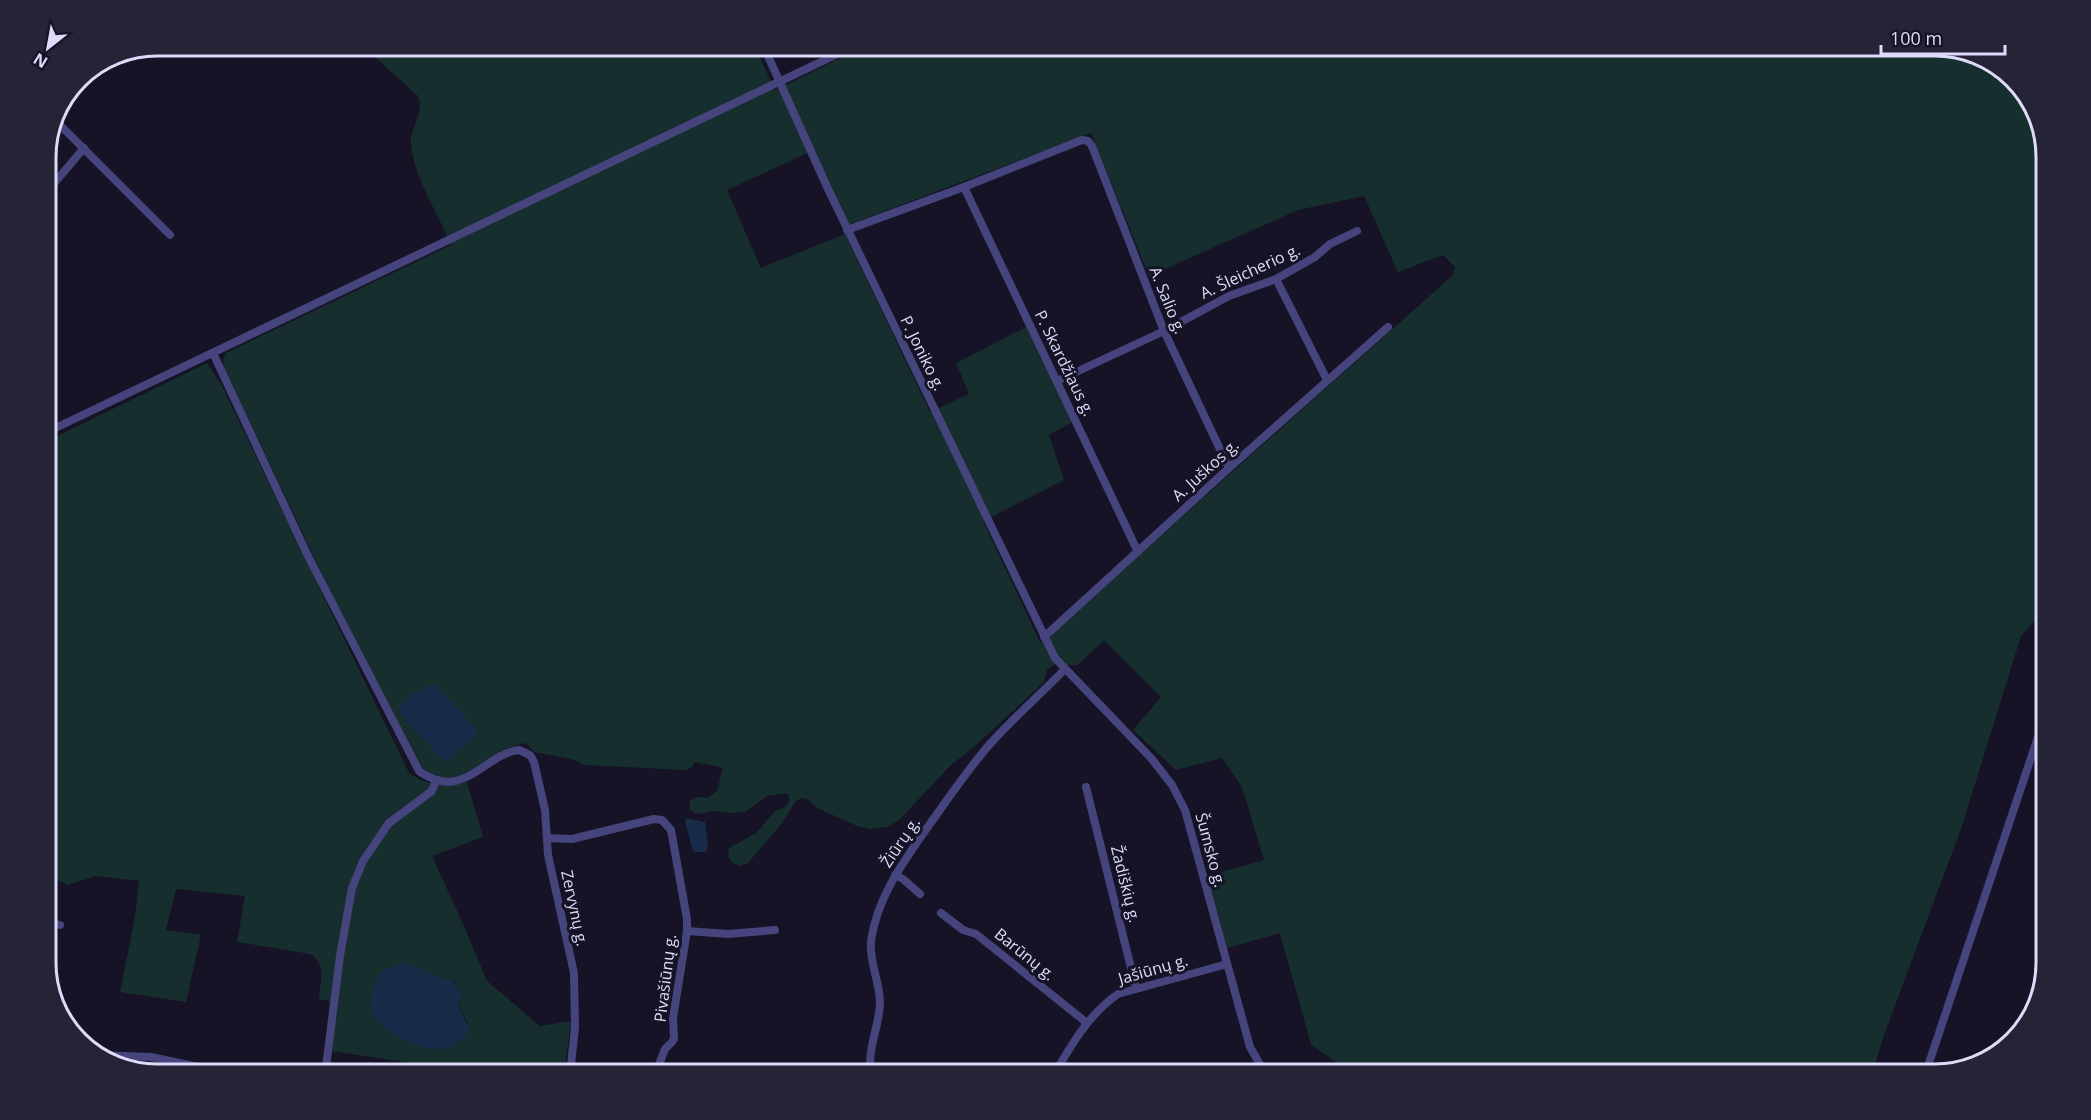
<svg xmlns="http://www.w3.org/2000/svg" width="2091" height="1120" font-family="'Open Sans',sans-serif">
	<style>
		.green { fill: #162e2d; fill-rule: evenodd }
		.water { fill: #182b49 }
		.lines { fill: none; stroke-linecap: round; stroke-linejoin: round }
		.street { stroke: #46447d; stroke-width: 8 }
		.labels { text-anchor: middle; stroke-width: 6; stroke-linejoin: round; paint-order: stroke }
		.street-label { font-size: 16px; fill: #dedbfa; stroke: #151325 }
		.rim { fill: none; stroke: #dedbfa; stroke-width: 3 }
	</style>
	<rect width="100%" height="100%" fill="#151325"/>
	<g class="green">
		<path d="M365,45H754L775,90L867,45H1292L1297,55L1325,45H1935L1984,57L2027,95L2046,149V607L2021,636L1961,829L1884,1035L1872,1075H1355L1311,1045L1280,933L1227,948L1207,876L1264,860L1242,787L1222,758L1176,770L1133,730L1161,697L1104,640L1078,665H1067L1061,660L1047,670L1044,682L974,747L951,765L900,819L887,827L870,829L857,826L817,808L807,799L801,798L796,801L780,826L748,863L741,866L733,863L728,856L729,848L756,833L775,811L785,807L789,802V795L786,793L767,796L745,812L733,813L713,811L697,814L690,810V801L697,797L708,798L717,791L723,768L695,762L692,767L686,770L583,765L575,760L534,752L526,743C520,744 514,746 508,748C475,763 450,798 416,761L321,572L224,367L223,360L226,353L451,245C438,212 415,181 411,145C409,128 425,115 418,96L367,50ZM1091,133L1149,276L1298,210L1364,196L1398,272L1443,255L1455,267L1453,275L1054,631L1051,637L1040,642L983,521L1064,480L1049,435L1072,422L1026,327L956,363L969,394L930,412L845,234L761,268L727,190L812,151L848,225Z"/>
		<path d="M207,363L222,386L409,773C429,786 444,788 467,782L483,837L432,856L464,926L487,981L540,1026L571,1021L564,1075H490L331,1051L338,1003L319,999C320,982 327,964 310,954L237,942L245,896L176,889L166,930L201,935L186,1002L120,992L135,917L139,881L96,876L68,885L45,875V442ZM417,968L442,979L453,980L462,995L458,1005L467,1022L457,1043L438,1050L409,1042L379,1024Z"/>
	</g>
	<g class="water">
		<path d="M435,684L477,730V734L449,760L444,761L401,715C396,698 423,689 435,684Z"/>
		<path d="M687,818L705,822L708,845L706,852H695L693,851L685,822Z"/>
		<path d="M401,964C419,964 434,979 452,980L462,995L458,1005L469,1029C464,1041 453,1047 439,1049C420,1052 373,1029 371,1007C370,994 376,983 382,971Z"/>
	</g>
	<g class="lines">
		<g class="street">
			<path d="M763,45L828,189L1055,658L1151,758L1172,785L1185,810L1250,1047L1266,1075"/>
			<path d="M57,122L170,235"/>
			<path d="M964,187L1138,552"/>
			<path d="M45,194L84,148"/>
			<path d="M847,230L964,187L1082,140L1088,141L1092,146L1164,331L1229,468"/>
			<path d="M1276,279L1327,380"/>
			<path d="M213,353L308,556L419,771C463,803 484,754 519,750L530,755L534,762L545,810L548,855L574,973L575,1027L570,1075"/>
			<path d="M1057,381L1164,331L1229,296L1276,279L1315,257L1330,244L1357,231"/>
			<path d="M45,399L50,407"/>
			<path d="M45,433L856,45"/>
			<path d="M1044,637L1229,468L1388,327"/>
			<path d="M1086,787L1136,988"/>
			<path d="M547,838L572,839L654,819L662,820L671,830L687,919V931L673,1018L674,1039L672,1042L665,1049L655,1075"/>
			<path d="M895,875L903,879L920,894"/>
			<path d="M941,913L963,930L976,934L1087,1023"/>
			<path d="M45,921L60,925"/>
			<path d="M687,931L728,934L775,930"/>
			<path d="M98,1055L151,1057L212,1070L250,1075"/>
			<path d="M325,1075L340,956L352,888L363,861L389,823L432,791L436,780"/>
			<path d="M871,1075C867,1046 879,1029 880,1003C880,982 869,963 871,941C877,898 903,862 927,828C948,799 967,770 990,744C1013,718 1040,695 1064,670"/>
			<path d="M1054,1075C1071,1045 1089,1014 1118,994L1227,964"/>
			<path d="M1925,1075L2046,713"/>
		</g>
	</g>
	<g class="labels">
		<g class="street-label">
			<text transform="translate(1250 271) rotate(-25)" y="6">A. Šleicherio g.</text>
			<text transform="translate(1168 300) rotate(68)" y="6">A. Salio g.</text>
			<text transform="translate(923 353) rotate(64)" y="6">P. Joniko g.</text>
			<text transform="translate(1065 363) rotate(64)" y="6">P. Skardžiaus g.</text>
			<text transform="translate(1205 470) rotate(-42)" y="6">A. Juškos g.</text>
			<text transform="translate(900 842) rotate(-56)" y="6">Žiūrų g.</text>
			<text transform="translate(1211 850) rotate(75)" y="6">Šumsko g.</text>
			<text transform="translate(1126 884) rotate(76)" y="6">Žadiškių g.</text>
			<text transform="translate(575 908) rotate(78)" y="6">Zervynų g.</text>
			<text transform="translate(1025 954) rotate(39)" y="6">Barūnų g.</text>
			<text transform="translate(1153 969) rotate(-16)" y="6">Jašiūnų g.</text>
			<text transform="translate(665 978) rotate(-83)" y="6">Pivašiūnų g.</text>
		</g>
	</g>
	<path d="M0 0H2091V1120H0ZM157 56H1935A101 101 0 0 1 2036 157V963A101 101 0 0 1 1935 1064H157A101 101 0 0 1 56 963V157A101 101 0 0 1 157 56Z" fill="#252336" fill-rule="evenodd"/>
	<path class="rim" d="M157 56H1935A101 101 0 0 1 2036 157V963A101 101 0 0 1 1935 1064H157A101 101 0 0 1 56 963V157A101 101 0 0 1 157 56Z"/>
	<g transform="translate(48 48) rotate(211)" stroke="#151325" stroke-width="4.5" paint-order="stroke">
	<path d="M0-4.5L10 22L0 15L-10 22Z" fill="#dedbfa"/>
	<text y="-9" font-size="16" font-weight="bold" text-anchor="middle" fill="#dedbfa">N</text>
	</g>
	<path d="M1881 45v9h124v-9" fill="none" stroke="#dedbfa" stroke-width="3"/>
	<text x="1890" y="45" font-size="18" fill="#dedbfa" stroke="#151325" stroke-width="4.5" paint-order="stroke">100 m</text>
</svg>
